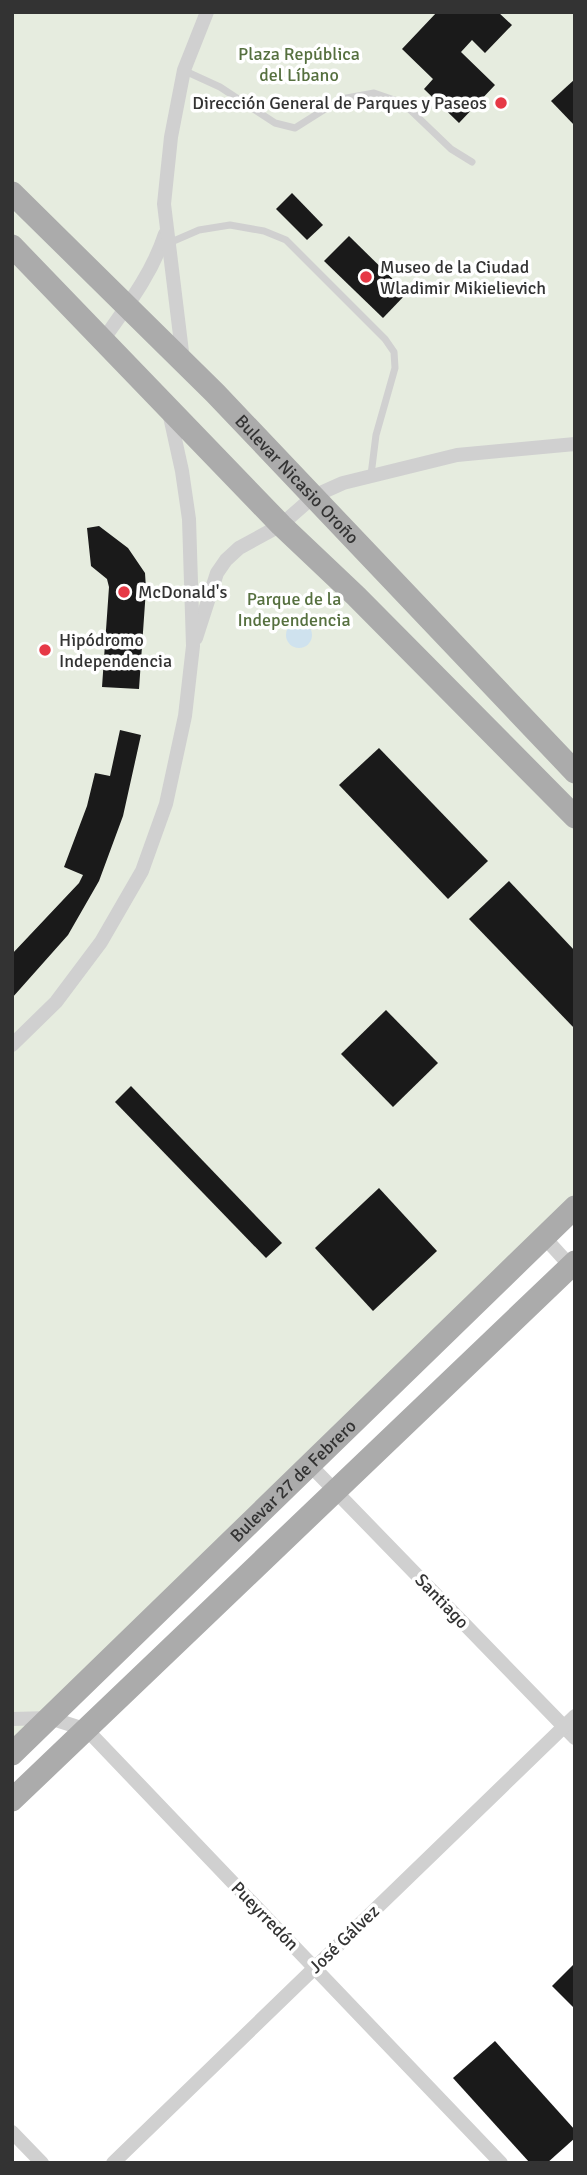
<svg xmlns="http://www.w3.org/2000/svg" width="587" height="2175" font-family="Signika,sans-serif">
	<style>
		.green { fill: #e6ecdf }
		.water { fill: #cfe2ee }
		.building { fill: #1a1a1a }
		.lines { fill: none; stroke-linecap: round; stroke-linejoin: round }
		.lane { stroke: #d0d0d0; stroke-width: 7 }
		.street { stroke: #d0d0d0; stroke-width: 14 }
		.primary { stroke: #ababab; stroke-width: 23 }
		.poi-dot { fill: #e63946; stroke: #fff; stroke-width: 2.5 }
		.labels { text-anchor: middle; stroke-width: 7; stroke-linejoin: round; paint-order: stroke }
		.park-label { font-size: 18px; fill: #56703f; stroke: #fff }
		.poi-label { font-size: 18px; fill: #333; stroke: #fff; text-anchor: start }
		.street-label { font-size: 18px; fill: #333; stroke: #fff }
	</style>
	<rect width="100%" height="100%" fill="#fff"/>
	<path class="green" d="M12,12H575V1207L12,1754Z"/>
	<circle class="water" cx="299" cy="635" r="13"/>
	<g class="building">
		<path d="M437,12H498L512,25L485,53L472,40L461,52L495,85L459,123L424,89L433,79L402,49Z"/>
		<path d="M575,79V126L551,101Z"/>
		<path d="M292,193L323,225L307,240L276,209Z"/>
		<path d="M349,236L407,293L383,318L324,261Z"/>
		<path d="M99,526L128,548L145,573L146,589L139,689L102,687L109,587L107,579L91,566L87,528Z"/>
		<path d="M120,730L141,735L123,816L99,881L68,935L12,998V954L79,883L83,875L64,867L87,806L95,773L110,776Z"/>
		<path d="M379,748L488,861L448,899L339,785Z"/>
		<path d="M509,881L575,951V1029L469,919Z"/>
		<path d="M386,1010L438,1063L393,1107L341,1054Z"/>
		<path d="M131,1086L282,1243L266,1258L115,1102Z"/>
		<path d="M379,1188L437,1251L373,1311L315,1248Z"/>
		<path d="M575,1963V2009L552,1986Z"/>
		<path d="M495,2041L575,2130V2138L547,2163H530L453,2078Z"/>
	</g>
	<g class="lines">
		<g class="lane">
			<path d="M185,71L220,87L275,123L295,128L341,99L374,93L403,103L451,149L472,162"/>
			<path d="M169,243L199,230L230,225L264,231L286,240L385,339L394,352L395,368L376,435L371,475"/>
		</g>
		<g class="street">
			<path d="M103,340C127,306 152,274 165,234"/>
			<path d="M183,360L164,204L171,137L184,70L207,12"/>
			<path d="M196,638L217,573L226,560L239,548L281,525L314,496L343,483L457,455L575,444"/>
			<path d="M12,1045L56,1002L101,942L142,871L166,804L185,716L193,646L189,519L182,471L169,412"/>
			<path d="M544,1237L574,1270"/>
			<path d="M309,1464L575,1738"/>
			<path d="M12,1719L50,1718L87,1730L501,2163"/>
			<path d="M12,2132L42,2163"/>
			<path d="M113,2163L575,1716"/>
		</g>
		<g class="primary">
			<path id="s1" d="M12,193L215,393L575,772"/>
			<path d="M12,246L281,525L356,596L575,817"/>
			<path id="s2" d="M12,1754L575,1207"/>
			<path d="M12,1800L575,1262"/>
		</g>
	</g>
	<g class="poi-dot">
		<circle cx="501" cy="103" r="7"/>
		<circle cx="366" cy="277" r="7"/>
		<circle cx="124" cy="592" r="7"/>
		<circle cx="45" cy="650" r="7"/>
	</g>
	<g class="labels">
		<g class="park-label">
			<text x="299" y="60">Plaza República<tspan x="299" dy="21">del Líbano</tspan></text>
			<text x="294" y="605">Parque de la<tspan x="294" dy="21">Independencia</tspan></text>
		</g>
		<g class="poi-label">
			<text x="487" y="109" text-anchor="end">Dirección General de Parques y Paseos</text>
			<text x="380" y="273">Museo de la Ciudad<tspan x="380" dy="21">Wladimir Mikielievich</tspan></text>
			<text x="138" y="598">McDonald's</text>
			<text x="59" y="646">Hipódromo<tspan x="59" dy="21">Independencia</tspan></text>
		</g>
		<g class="street-label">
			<text dy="6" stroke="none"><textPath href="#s1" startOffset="404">Bulevar Nicasio Oroño</textPath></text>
			<text dy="6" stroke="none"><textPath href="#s2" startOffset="392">Bulevar 27 de Febrero</textPath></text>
			<text transform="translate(442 1601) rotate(46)" y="6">Santiago</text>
			<text transform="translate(265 1916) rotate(46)" y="6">Pueyrredón</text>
			<text transform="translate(344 1939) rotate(-44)" y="6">José Gálvez</text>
		</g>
	</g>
	<rect width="587" height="2175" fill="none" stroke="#333333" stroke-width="28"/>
</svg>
